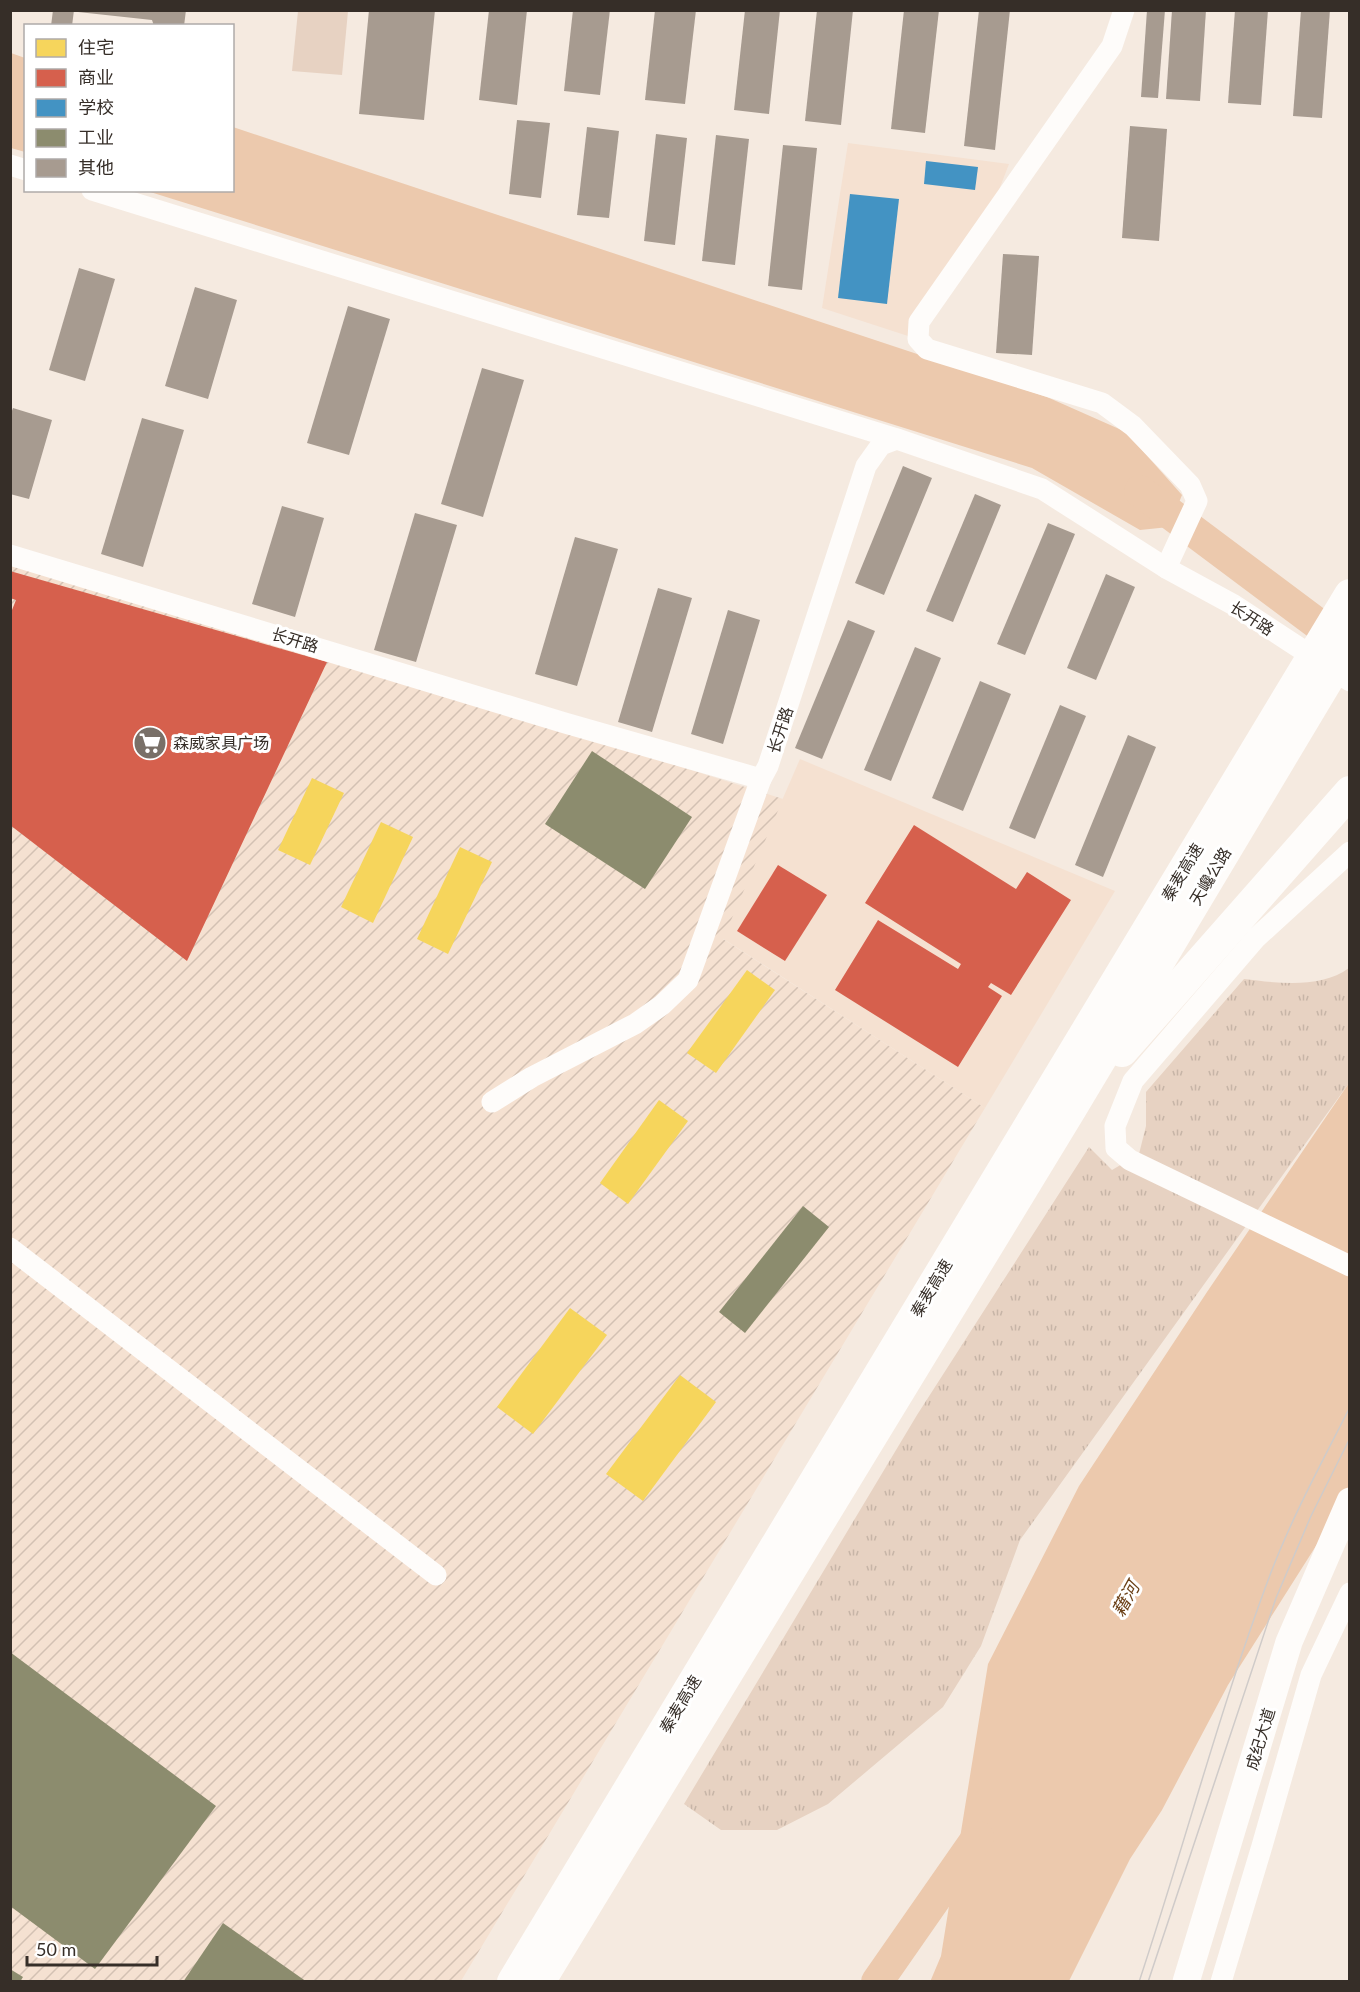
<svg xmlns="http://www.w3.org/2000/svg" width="1360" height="1992" font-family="Lato,'Noto Sans SC',sans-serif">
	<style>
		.built { fill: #f5e1d1 }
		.industrial { fill: url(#industrial-furrows) }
		.grass { fill: url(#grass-tufts) }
		.garden { fill: #e7d2c2 }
		.water { fill: #ecc9ad }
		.homes { fill: #f6d55c }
		.shops { fill: #d6604d }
		.schools { fill: #4393c3 }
		.industry { fill: #8c8c6e }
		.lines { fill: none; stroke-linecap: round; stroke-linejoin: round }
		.river { stroke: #ecc9ad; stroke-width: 32 }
		.building { fill: #a79b90 }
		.minor { stroke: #fefcfa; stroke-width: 21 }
		.major { stroke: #fefcfa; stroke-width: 27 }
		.highway { stroke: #fefcfa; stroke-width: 32 }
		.tram { stroke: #cfcbc9; stroke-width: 1.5 }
		.labels { text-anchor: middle; stroke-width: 6; stroke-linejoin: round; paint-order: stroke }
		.street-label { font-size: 16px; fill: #362e28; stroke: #fff }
		.poi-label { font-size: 16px; fill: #362e28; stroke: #fff; text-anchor: start }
		.water-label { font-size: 18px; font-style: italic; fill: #6c4118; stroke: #fff }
	</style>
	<defs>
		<pattern id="industrial-furrows" width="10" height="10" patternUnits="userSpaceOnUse" patternTransform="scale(1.5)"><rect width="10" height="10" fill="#f5e1d1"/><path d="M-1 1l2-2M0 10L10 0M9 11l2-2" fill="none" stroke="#d3c1b3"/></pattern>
		<pattern id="grass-tufts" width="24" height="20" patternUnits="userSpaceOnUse" patternTransform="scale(1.5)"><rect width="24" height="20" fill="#e7d2c2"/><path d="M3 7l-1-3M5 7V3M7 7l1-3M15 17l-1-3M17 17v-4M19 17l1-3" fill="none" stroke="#c7b5a7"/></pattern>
	</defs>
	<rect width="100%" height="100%" fill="#f5eae0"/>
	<g class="built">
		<path d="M848,143L1009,164L989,216L908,336L822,308Z"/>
		<path d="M800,759L1115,891L985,1108L722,938Z"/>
	</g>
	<path class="industrial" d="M10,555L783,799L723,939L985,1108L461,1981H11Z"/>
	<path class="grass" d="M1349,968V1083L1020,1540L981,1646L943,1707L828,1804L777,1830H721L684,1804L917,1415L1089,1147L1112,1170L1139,1154L1146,1126V1092L1244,979C1277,983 1321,989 1349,968Z"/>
	<path class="garden" d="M298,11H348L342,75L292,71Z"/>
	<g class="water">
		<path d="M11,53L25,58V152L11,148Z"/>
		<path d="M233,127L1047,397L1126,432L1182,495L1169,527L1140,530L1032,468L147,191L232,190Z"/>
		<path d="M1349,1083V1487L1333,1519L1228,1685L1162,1810L1130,1859L1069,1981L930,1982L941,1956L988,1664L1079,1486L1207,1292Z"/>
	</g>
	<g class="homes">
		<path d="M312,778L344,793L310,865L278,850Z"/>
		<path d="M381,822L413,837L373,923L341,907Z"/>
		<path d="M460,847L492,862L448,954L417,939Z"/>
		<path d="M747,970L775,990L716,1073L687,1053Z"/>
		<path d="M659,1100L688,1121L628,1204L600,1183Z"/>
		<path d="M570,1308L607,1335L533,1434L497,1407Z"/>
		<path d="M680,1375L716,1402L643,1501L606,1474Z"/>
	</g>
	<g class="shops">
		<path d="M10,571L327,662L187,961L10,825V615L16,600L10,598Z"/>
		<path d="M914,825L1016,889L1027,872L1071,900L1011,995L991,983L988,987L1002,996L958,1067L835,990L878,920L958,969L961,964L865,903Z"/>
		<path d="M778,865L827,895L785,961L737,931Z"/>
	</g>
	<g class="schools">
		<path d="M926,161L978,167L975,190L924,184Z"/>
		<path d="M850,194L899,199L887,304L838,298Z"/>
	</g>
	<g class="industry">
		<path d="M592,751L692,817L645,889L545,824Z"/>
		<path d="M803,1206L829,1227L745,1333L719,1312Z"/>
		<path d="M10,1652L216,1806L95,1969L10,1906Z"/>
		<path d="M223,1923L307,1982H183Z"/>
		<path d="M10,1969L23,1977L20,1982H10Z"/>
	</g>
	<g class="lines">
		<g class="river">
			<path d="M1140,491L1350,648"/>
			<path d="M877,1982L978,1837"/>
		</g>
	</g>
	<g class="building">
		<path d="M53,10H74L72,26H51Z"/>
		<path d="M79,10H186L184,26H154L152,20L78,12Z"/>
		<path d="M369,10H435L424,120L359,114Z"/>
		<path d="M489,10H527L517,105L479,100Z"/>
		<path d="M573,10H610L600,95L564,91Z"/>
		<path d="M655,10H696L685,104L645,100Z"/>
		<path d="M745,10H780L769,114L734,110Z"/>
		<path d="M817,10H853L841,125L805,121Z"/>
		<path d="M904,10H939L925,133L891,129Z"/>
		<path d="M979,10H1010L995,150L964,146Z"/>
		<path d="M1147,10H1165L1158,98L1141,97Z"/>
		<path d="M1172,10H1206L1200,101L1166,99Z"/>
		<path d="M1235,10H1268L1261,105L1228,103Z"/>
		<path d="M1301,10H1330L1322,118L1293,116Z"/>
		<path d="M517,120L550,123L541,198L509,194Z"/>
		<path d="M1130,126L1167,129L1159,241L1122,238Z"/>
		<path d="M587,127L619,131L609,218L577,215Z"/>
		<path d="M656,134L687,138L675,245L644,241Z"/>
		<path d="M716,135L749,139L735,265L702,261Z"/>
		<path d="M783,145L817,148L802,290L768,286Z"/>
		<path d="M1003,254L1039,256L1032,355L996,353Z"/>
		<path d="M79,268L115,279L85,381L49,370Z"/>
		<path d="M195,287L237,300L208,399L165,386Z"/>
		<path d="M348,306L390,319L349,455L307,443Z"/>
		<path d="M482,368L524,380L483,517L441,504Z"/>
		<path d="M13,408L52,420L29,499L10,494V416Z"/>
		<path d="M142,418L184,430L143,567L101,554Z"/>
		<path d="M903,466L932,478L884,595L855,583Z"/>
		<path d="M975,494L1001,505L953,622L926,611Z"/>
		<path d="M282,506L324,518L295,617L252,604Z"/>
		<path d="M415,513L457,525L416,662L374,650Z"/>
		<path d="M1048,523L1075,534L1025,655L997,644Z"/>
		<path d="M575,537L618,549L577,686L535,674Z"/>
		<path d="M1106,574L1135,587L1096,680L1067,668Z"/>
		<path d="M658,588L692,598L652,732L618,722Z"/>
		<path d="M728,610L760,620L723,744L691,734Z"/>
		<path d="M848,620L875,631L822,759L795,748Z"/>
		<path d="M915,647L941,658L891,781L864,770Z"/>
		<path d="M980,681L1011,694L963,811L932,798Z"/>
		<path d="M1060,705L1086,716L1035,839L1009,828Z"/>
		<path d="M1128,735L1156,747L1103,877L1075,865Z"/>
	</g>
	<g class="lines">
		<g class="minor">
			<path d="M1124,10L1112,46L919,322L918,339L927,349L1102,403L1133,426L1190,485L1197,501L1166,568"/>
			<path d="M10,165L26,170"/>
			<path d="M92,190L897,439"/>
			<path d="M10,555L565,723L761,779L768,766L866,466L881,445L897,439L1042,489L1166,568L1234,605L1350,681"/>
			<path d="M1350,852L1256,938L1133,1081L1115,1126L1116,1148L1130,1160L1350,1266"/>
			<path d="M492,1102L532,1077L635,1024L662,1005L688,980L761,779"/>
			<path d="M10,1248L436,1575"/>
			<path d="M1221,1982L1262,1846L1311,1675L1350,1593"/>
		</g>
		<path class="major" d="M1186,1982L1289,1642L1350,1501"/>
		<g class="highway">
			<path d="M1122,1051L1350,792"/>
			<path d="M513,1982L1350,595"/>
			<path d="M539,1982L1070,1110L1350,642"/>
		</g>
		<g class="tram">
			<path d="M1139,1982C1184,1847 1220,1708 1270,1575C1292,1517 1322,1462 1350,1407"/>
			<path d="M1148,1982L1276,1598L1311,1516L1350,1438"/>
		</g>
	</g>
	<defs>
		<g id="supermarket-disc" transform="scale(1.725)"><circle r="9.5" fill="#797068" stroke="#fff"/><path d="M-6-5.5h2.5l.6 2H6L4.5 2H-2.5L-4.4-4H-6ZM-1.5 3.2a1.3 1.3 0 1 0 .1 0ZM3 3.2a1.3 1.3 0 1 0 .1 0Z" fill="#fff"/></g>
	</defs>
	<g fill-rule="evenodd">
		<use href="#supermarket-disc" x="150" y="743"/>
	</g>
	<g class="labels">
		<g class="street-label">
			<text transform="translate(1252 618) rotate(33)" y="6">长开路</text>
			<text transform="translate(295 640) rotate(17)" y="6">长开路</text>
			<text transform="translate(780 730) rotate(-72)" y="6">长开路</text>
			<text transform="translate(1182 872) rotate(-59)" y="6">秦麦高速</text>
			<text transform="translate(1210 876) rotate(-59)" y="6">天巉公路</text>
			<text transform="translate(931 1288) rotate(-59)" y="6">秦麦高速</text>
			<text transform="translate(680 1704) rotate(-59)" y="6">秦麦高速</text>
			<text transform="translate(1260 1739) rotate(-73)" y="6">成纪大道</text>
		</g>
		<g class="poi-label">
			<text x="173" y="749">森威家具广场</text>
		</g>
		<g class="water-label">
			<text transform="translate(1126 1599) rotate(-61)" y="6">藉河</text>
		</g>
	</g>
	<rect width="1360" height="1992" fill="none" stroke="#362e28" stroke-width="24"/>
	<rect x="24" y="24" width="210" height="168" fill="#ffffff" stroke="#afaba9" stroke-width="1.5"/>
	<rect x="36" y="39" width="30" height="18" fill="#f6d55c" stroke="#afaba9" stroke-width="1.5"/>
	<text x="78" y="54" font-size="18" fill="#362e28">住宅</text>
	<rect x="36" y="69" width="30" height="18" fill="#d6604d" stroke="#afaba9" stroke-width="1.5"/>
	<text x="78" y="84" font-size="18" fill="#362e28">商业</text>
	<rect x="36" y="99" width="30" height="18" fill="#4393c3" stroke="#afaba9" stroke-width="1.5"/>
	<text x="78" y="114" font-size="18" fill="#362e28">学校</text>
	<rect x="36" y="129" width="30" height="18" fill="#8c8c6e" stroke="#afaba9" stroke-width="1.5"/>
	<text x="78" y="144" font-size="18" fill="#362e28">工业</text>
	<rect x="36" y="159" width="30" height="18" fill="#a79b90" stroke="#afaba9" stroke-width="1.5"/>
	<text x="78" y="174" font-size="18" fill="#362e28">其他</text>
	<path d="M27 1956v9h130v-9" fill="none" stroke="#362e28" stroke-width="3"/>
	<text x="36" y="1956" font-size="18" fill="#362e28" stroke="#ffffff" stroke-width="4.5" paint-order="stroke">50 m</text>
</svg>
